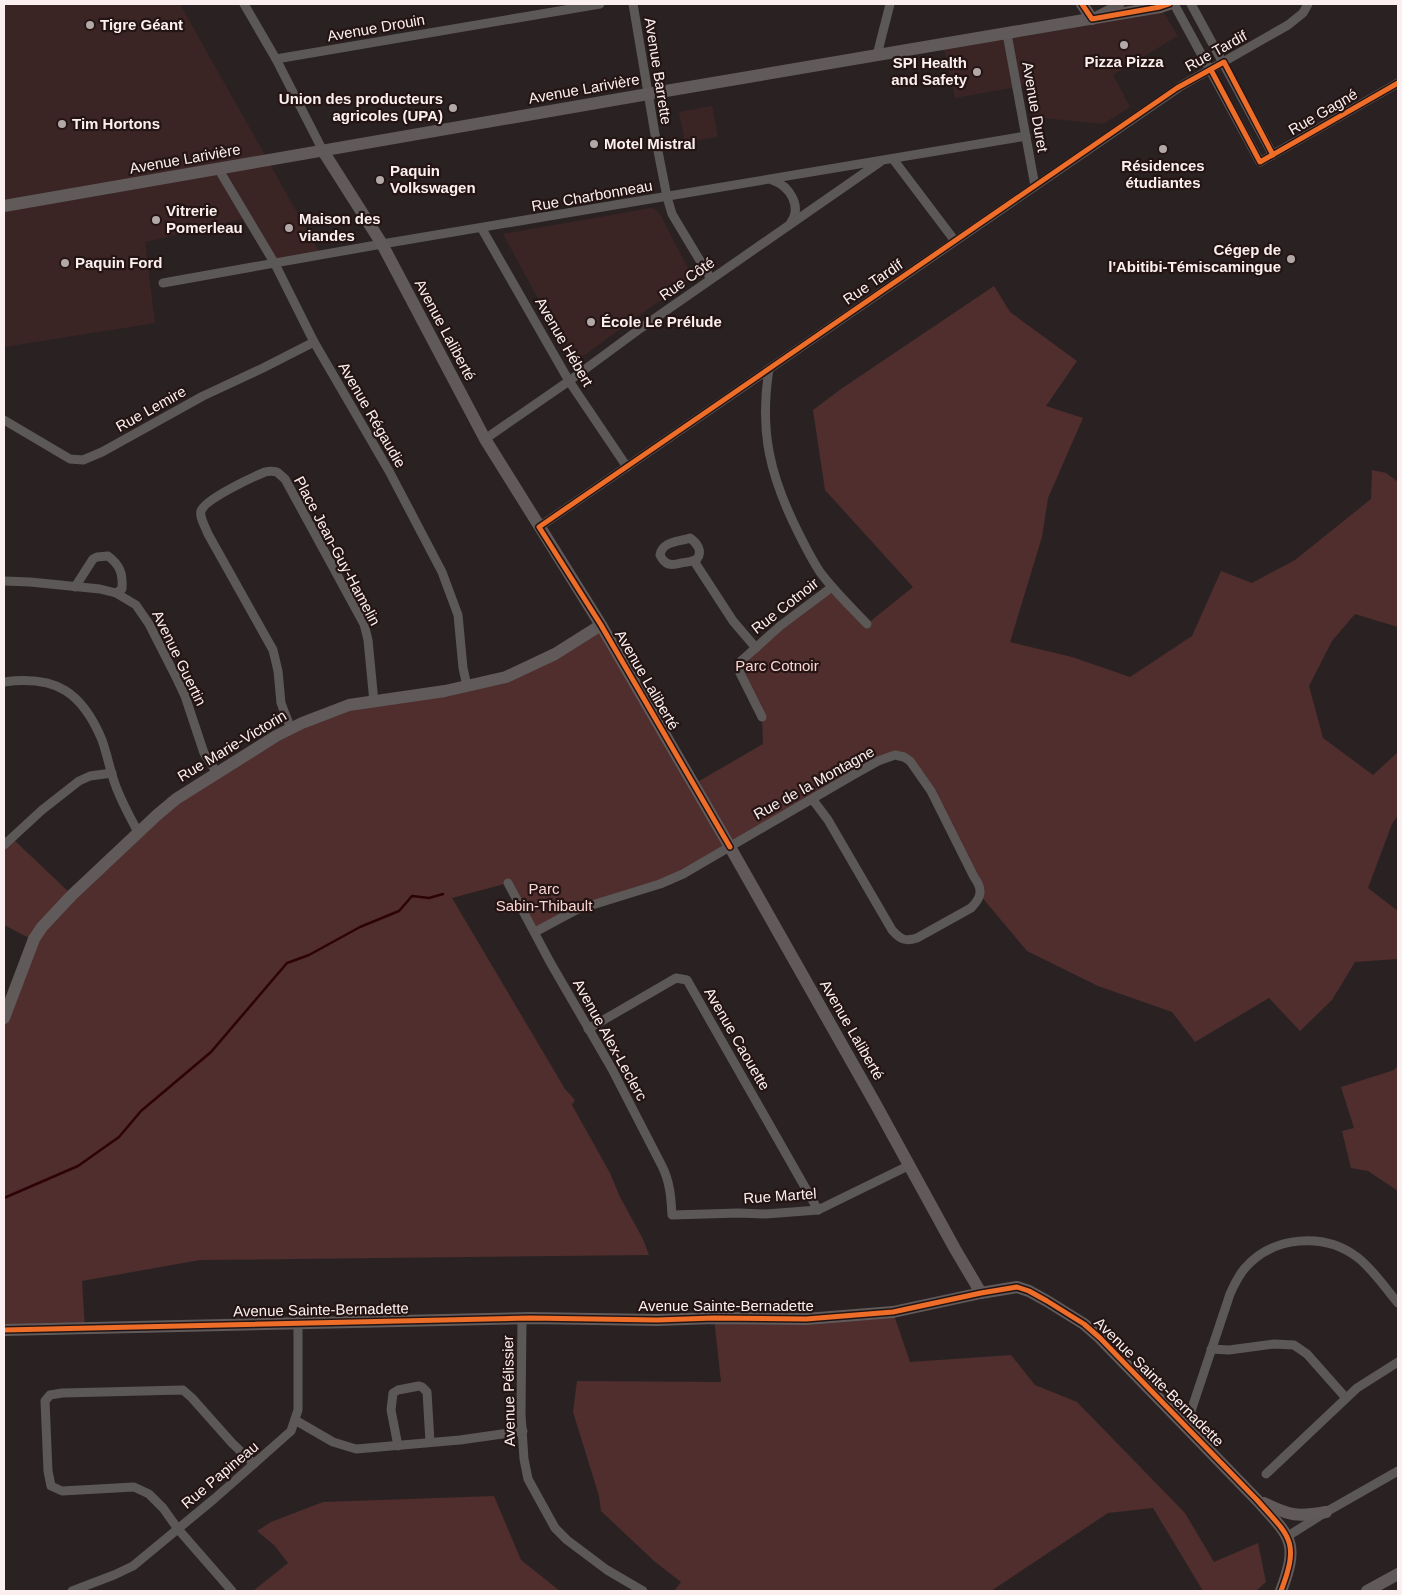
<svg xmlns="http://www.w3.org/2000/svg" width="1402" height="1595" font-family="Helvetica,sans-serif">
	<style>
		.built { fill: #3a2524 }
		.green { fill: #4f2e2d }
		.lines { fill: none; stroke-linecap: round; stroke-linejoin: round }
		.stream { stroke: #2e0307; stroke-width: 2.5 }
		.street { stroke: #5c5858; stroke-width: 9 }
		.secondary { stroke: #605a5a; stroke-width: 12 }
		.cycleway-casing { stroke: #241514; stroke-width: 8 }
		.cycleway { stroke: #ee6e29; stroke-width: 5 }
		.poi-dot { fill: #b2a8a7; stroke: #241514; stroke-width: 2 }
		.labels { text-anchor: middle; stroke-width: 4.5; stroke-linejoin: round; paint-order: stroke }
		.poi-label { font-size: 15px; font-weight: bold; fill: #fbf0ef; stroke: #241514; text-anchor: start }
		.street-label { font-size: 15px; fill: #fbf0ef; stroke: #241514 }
		.park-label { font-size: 15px; fill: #fad5d2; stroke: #241514 }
	</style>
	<rect width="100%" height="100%" fill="#2a2222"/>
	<g class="built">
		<path d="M4,4H180L321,255L275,264L247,218L145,242L155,323L4,347Z"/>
		<path d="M1160,7L1178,36L1113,75L1130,107L1103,124L1033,117L1027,85L955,98L943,45Z"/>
		<path d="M712,106L718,137L685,142L679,112Z"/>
		<path d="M651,208L655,209L660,214L691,274L690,279L573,363L503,234Z"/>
	</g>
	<g class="green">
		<path d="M994,286L1010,312L1077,361L1046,406L1083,418L1048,498L1042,537L1010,642L1072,657L1130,677L1192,636L1221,571L1252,583L1295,560L1371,499L1372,470L1386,473L1398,482V627L1355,614L1332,641L1309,686L1323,738L1373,775L1398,752V815L1392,824L1368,888L1398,911V959L1355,962L1332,1000L1300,1031L1269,998L1195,1042L1172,1012L1098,986L1027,951L980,895L918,770L895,755L700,865L625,894L535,932L508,883L452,898L565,1089L575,1100L572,1105L610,1173L620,1197L643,1239L649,1255L200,1260L82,1281L85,1329L4,1330V1018L33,940L4,925V845L12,838L72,895L97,870L217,773L349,705L490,682L601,625L694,784L763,744L762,717L740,673L741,661L832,587L867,624L913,587L825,490L813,410L841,389Z"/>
		<path d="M1398,1066V1191L1368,1171L1351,1168L1342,1131L1354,1128L1341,1087L1394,1070Z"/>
		<path d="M893,1312L910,1362L1011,1355L1035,1385L1077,1402L1185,1513L1214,1562L1258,1543L1266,1582L1256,1591H1203L1153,1508L1108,1513L991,1591H674L681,1582L654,1561L601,1511L599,1496L573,1412L577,1381L721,1382L714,1318Z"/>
		<path d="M494,1496L521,1560L560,1591H253L288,1563L274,1545L257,1531L271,1522L323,1502Z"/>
	</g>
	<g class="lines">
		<path class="stream" d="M4,1198L78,1166L119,1137L141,1111L211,1052L287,963L309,955L360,927L399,911L412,896L429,898L443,894"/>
		<g class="street">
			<path d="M244,4L276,59L323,151"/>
			<path d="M633,4L657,146L667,197L672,214L711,279"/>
			<path d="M1174,4L1260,162L1398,83"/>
			<path d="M1191,4L1273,155"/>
			<path d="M1098,15L1120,4"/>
			<path d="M1007,34L1035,186"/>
			<path d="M877,55L890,4"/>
			<path d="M276,59L600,4"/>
			<path d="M893,159L955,241"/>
			<path d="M219,170L275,264L314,342L389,471L442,572L458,615L463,668L467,686"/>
			<path d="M772,180C790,186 803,207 790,224"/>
			<path d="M482,229L569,381L627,467"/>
			<path d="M163,283L382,244L1026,136"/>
			<path d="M769,369C759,431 770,476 798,532C805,546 812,560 820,572C834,591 851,607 867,624"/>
			<path d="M4,420L70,459L83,460L102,452L203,396L263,368L314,342"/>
			<path d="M485,439L569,381L641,328L880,162"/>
			<path d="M539,527L1181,86L1288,25L1303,13L1308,4"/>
			<path d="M690,538C697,543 703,551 697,559C692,562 686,562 681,563C670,566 665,565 660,555C662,541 679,542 690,538Z"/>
			<path d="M694,561L733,621L756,648"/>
			<path d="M4,581L30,582L100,589L116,593L136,605L149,624L177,679L185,696L204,753L217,773"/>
			<path d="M75,587L93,559L97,557L108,556C120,565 123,573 122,589L116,593"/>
			<path d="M4,682C56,675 82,692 102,740C107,754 110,770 115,784C121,801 130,817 138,832"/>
			<path d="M762,717L740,673L741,661L780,626L832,587"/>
			<path d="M291,729L281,703L278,671L273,650L208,534C206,528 199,517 201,511C205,499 253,477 265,472C269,471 273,471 277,472L285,479L364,624L368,640L374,702"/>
			<path d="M4,845L42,810L79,781L90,776L112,773"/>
			<path d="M508,883L550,962L612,1069L662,1166C670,1182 671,1197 672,1215L739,1213L766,1214L818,1210L910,1165"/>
			<path d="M535,932L576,910L660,884L683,874L853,775L878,761L895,755L904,757L910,761L931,791L974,877C983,889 982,897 971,908L917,938C905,942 900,939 892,930L828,820L813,800"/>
			<path d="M588,1029L676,978L687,980L818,1210"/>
			<path d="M522,1319L521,1414L524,1459L528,1479L555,1528L567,1540L607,1570L643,1591"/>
			<path d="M1211,1349L1229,1350L1274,1344L1294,1345L1307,1354L1346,1398"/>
			<path d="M295,1420L333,1442L356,1449L460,1440L523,1431"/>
			<path d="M1182,1423L1190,1414L1230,1294C1234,1285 1238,1276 1245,1268C1273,1236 1324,1232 1357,1257C1373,1269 1385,1288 1398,1303"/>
			<path d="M398,1446L391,1410L393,1393L398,1390L419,1386L422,1387L427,1392L430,1442"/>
			<path d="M1266,1474L1357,1388L1398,1362"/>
			<path d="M1288,1536L1326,1512L1398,1471"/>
			<path d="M72,1591L114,1575L133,1566L214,1499L291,1431L298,1410V1323"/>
			<path d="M232,1591L178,1529L163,1508L149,1494L134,1487L62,1491L51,1486L48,1471L45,1401L50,1395L62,1393L183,1390L192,1398L232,1443L254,1464"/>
		</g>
		<g class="secondary">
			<path d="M1082,4L1092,19"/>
			<path d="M323,151L382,244L485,439L601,625L730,847L875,1103L955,1249L981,1293"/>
			<path d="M4,206L648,94L1160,7L1169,4"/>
			<path d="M4,1018L34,939L42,927L72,895L157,815L176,799L276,736L302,723L349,705L445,691L506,677L555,654L601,625"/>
			<path d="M4,1330L530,1318L657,1320L714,1318L806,1319L893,1312L981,1293L1017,1287L1029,1291L1047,1301L1084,1324L1100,1338L1257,1500C1290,1537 1300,1541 1281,1591"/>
			<path d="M1264,1503C1290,1516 1298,1517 1326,1512"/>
			<path d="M1367,1591L1398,1574"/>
		</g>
		<g class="cycleway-casing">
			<g id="cycleway">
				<path d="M1082,4L1092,19L1160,7L1169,4"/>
				<path d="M1211,70L1260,162L1398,83"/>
				<path d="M730,847L601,625L539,527L1177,88L1224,62L1273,155"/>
				<path d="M4,1330L530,1318L657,1320L714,1318L806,1319L893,1312L981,1293L1017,1287L1029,1291L1047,1301L1084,1324L1100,1338L1257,1500C1290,1537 1300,1541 1281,1591"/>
			</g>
		</g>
		<use href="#cycleway" class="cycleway"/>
	</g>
	<g class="poi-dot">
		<circle cx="90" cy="25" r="5"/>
		<circle cx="1124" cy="45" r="5"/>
		<circle cx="977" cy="72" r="5"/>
		<circle cx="453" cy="108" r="5"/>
		<circle cx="62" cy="124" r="5"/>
		<circle cx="594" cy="144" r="5"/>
		<circle cx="1163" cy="149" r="5"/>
		<circle cx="380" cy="180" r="5"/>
		<circle cx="156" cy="220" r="5"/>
		<circle cx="289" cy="228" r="5"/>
		<circle cx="1291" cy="259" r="5"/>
		<circle cx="65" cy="263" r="5"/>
		<circle cx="591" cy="322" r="5"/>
	</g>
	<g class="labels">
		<g class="poi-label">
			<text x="100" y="30">Tigre Géant</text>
			<text x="1124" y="67" text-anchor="middle">Pizza Pizza</text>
			<text x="967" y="68" text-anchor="end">SPI Health<tspan x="967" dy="17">and Safety</tspan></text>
			<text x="443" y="104" text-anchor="end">Union des producteurs<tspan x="443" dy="17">agricoles (UPA)</tspan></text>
			<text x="72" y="129">Tim Hortons</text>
			<text x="604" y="149">Motel Mistral</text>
			<text x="1163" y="171" text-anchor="middle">Résidences<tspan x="1163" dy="17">étudiantes</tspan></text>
			<text x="390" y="176">Paquin<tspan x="390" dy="17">Volkswagen</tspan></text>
			<text x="166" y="216">Vitrerie<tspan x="166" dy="17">Pomerleau</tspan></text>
			<text x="299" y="224">Maison des<tspan x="299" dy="17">viandes</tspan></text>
			<text x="1281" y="255" text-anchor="end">Cégep de<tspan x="1281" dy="17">l'Abitibi-Témiscamingue</tspan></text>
			<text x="75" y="268">Paquin Ford</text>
			<text x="601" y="327">École Le Prélude</text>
		</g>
		<g class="street-label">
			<text transform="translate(376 28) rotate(-10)" y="5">Avenue Drouin</text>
			<text transform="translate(1216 51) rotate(-29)" y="5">Rue Tardif</text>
			<text transform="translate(658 71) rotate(81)" y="5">Avenue Barrette</text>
			<text transform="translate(584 89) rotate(-10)" y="5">Avenue Larivière</text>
			<text transform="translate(1035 107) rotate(80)" y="5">Avenue Duret</text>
			<text transform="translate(1323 112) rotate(-30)" y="5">Rue Gagné</text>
			<text transform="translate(185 159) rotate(-10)" y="5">Avenue Larivière</text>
			<text transform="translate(592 196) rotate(-10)" y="5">Rue Charbonneau</text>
			<text transform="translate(687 279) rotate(-35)" y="5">Rue Côté</text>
			<text transform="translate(873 282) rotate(-34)" y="5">Rue Tardif</text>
			<text transform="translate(445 330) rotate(62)" y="5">Avenue Laliberté</text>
			<text transform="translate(564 342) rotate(60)" y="5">Avenue Hébert</text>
			<text transform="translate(151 409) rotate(-29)" y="5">Rue Lemire</text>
			<text transform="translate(372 415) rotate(60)" y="5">Avenue Régaudie</text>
			<text transform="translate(337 551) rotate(62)" y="5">Place Jean-Guy-Hamelin</text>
			<text transform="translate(785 606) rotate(-38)" y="5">Rue Cotnoir</text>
			<text transform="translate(179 658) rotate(64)" y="5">Avenue Guertin</text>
			<text transform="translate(647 680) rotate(60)" y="5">Avenue Laliberté</text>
			<text transform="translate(232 746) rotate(-31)" y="5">Rue Marie-Victorin</text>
			<text transform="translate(814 783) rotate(-29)" y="5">Rue de la Montagne</text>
			<text transform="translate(852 1030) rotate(60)" y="5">Avenue Laliberté</text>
			<text transform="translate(737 1039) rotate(60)" y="5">Avenue Caouette</text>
			<text transform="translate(610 1040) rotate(61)" y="5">Avenue Alex-Leclerc</text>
			<text transform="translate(780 1196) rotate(-4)" y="5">Rue Martel</text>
			<text x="726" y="1311">Avenue Sainte-Bernadette</text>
			<text transform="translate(321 1310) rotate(-1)" y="5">Avenue Sainte-Bernadette</text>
			<text transform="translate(1159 1382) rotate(45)" y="5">Avenue Sainte-Bernadette</text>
			<text transform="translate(509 1391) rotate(-91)" y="5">Avenue Pélissier</text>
			<text transform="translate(220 1475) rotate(-40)" y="5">Rue Papineau</text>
		</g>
		<g class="park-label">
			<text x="777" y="671">Parc Cotnoir</text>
			<text x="544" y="894">Parc<tspan x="544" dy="17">Sabin-Thibault</tspan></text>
		</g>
	</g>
	<rect width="1402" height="1595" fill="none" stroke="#fbf0ef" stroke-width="10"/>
</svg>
